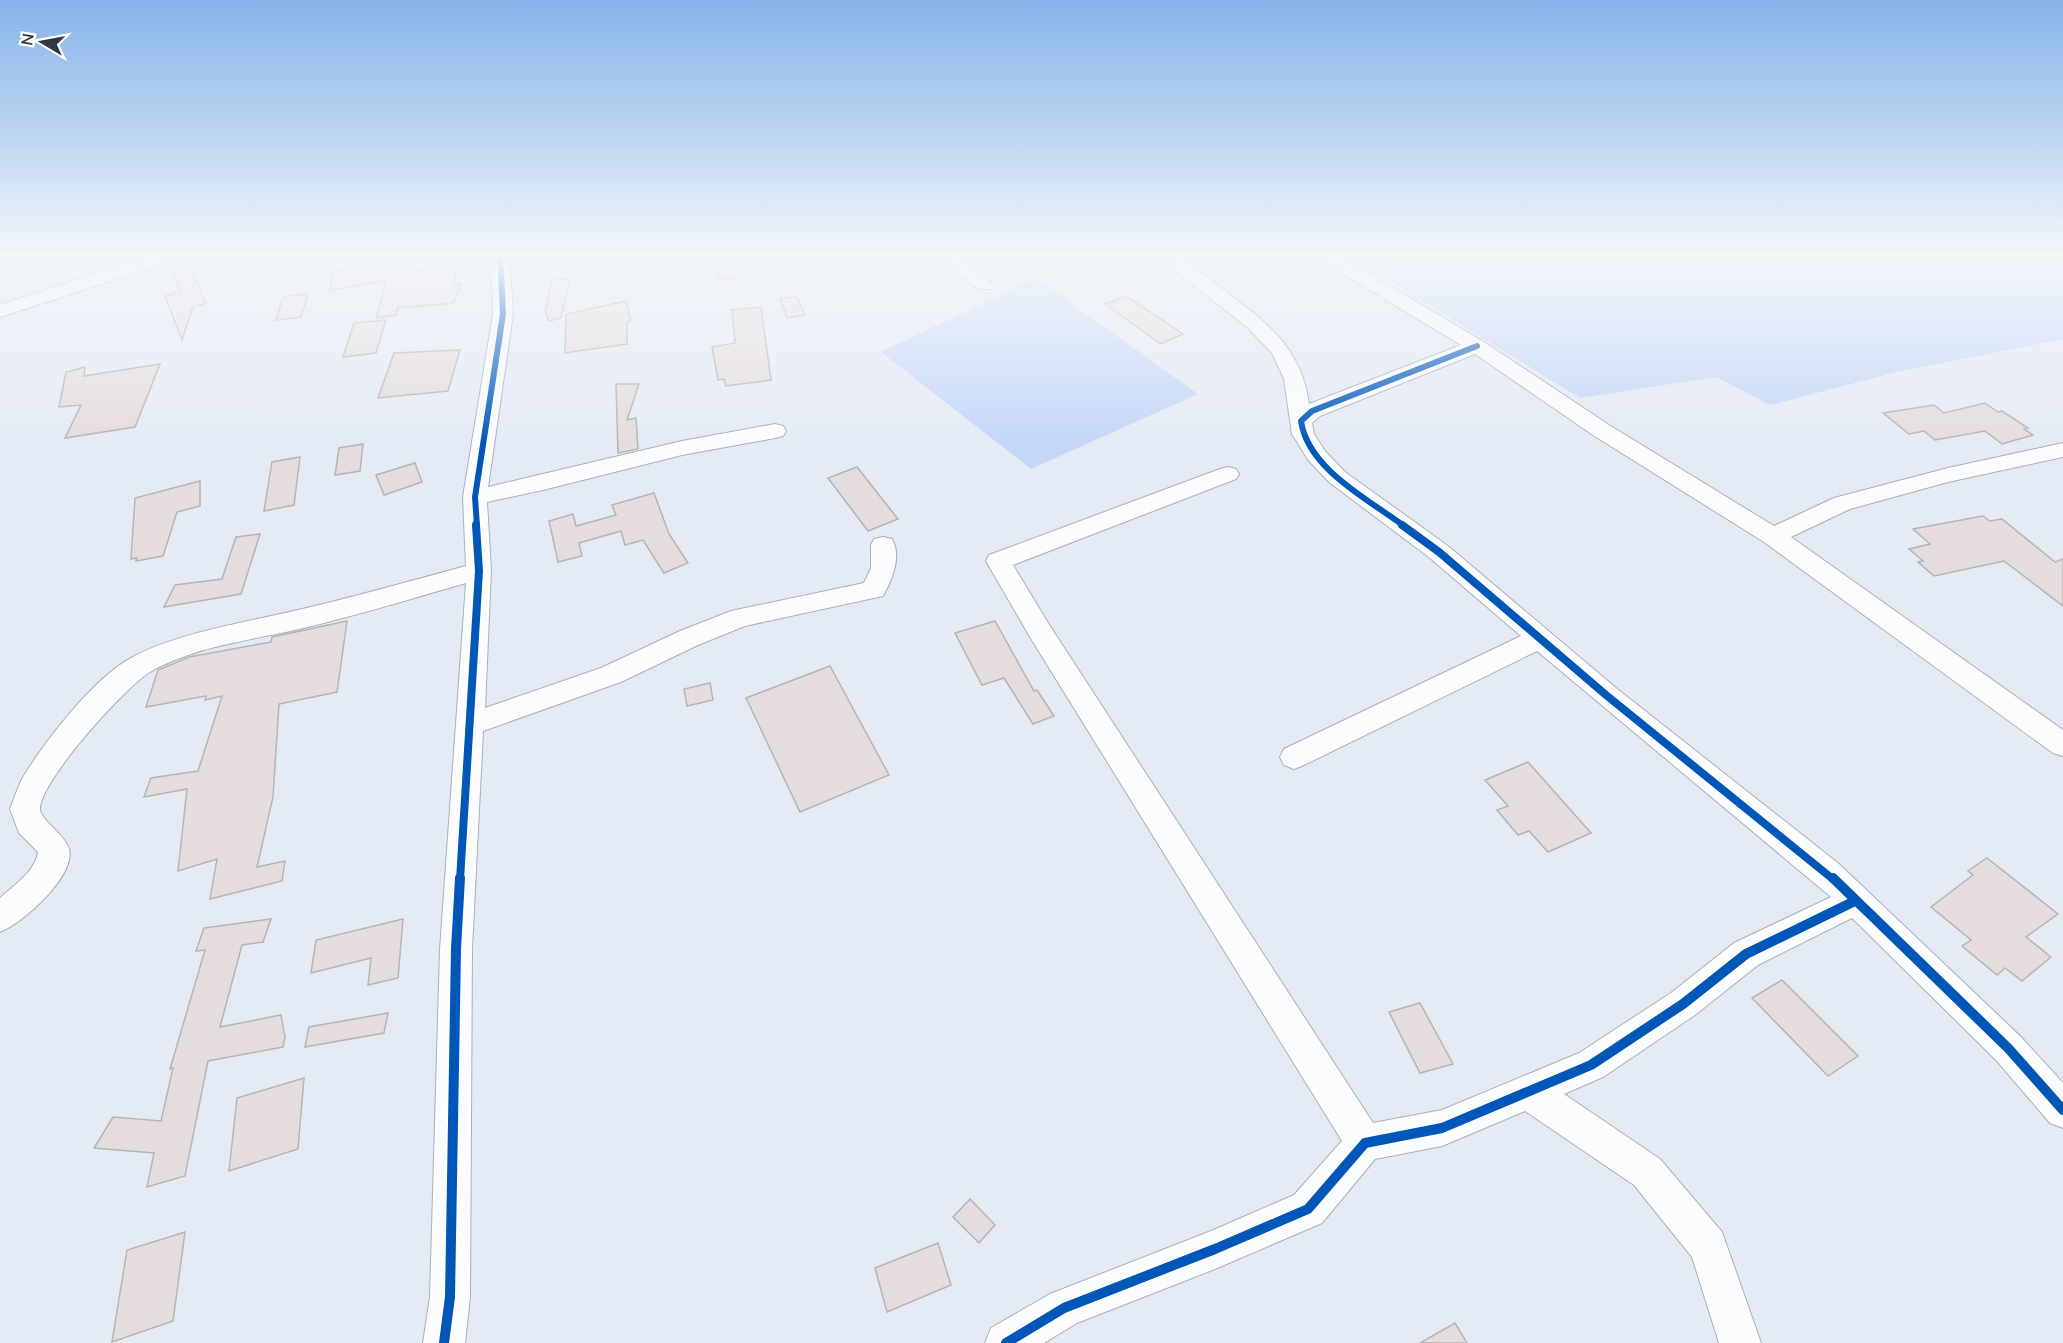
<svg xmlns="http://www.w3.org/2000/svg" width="2063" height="1343" font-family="'Nunito Sans',sans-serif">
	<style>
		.green { fill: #c5d7f7 }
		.building { fill: #e5dcdd; stroke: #b7b4b6; stroke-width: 1.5 }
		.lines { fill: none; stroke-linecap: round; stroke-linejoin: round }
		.minor-casing { stroke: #aab0ba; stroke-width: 2 }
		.minor { fill: #fbfcfd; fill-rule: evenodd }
		.cycleway-far2-casing { stroke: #fff; stroke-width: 9 }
		.cycleway-far1-casing { stroke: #fff; stroke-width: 11 }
		.cycleway-casing { stroke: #fff; stroke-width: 14 }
		.cycleway-far2 { stroke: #0057b8; stroke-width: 6 }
		.cycleway-far1 { stroke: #0057b8; stroke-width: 8 }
		.cycleway { stroke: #0057b8; stroke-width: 10 }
	</style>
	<rect width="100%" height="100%" fill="#e4eaf4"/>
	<g class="green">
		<path d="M1348,255H2063V339L1897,372L1770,405L1716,377L1580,398Z"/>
		<path d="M1036,278L1198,394L1031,469L881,352Z"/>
	</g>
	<g class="building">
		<path d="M350,255H369L368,268L412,260L413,270L456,264L455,284H461L454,303L398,308L396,315L376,318L386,281L330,290L333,271L349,269Z"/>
		<path d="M708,255H731L741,276L721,281Z"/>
		<path d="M187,258L206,303L193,307L182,340L165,296L180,292L171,264Z"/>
		<path d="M570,279L561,318L549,321L545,311L552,280Z"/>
		<path d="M308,294L301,317L276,320L283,297Z"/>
		<path d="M797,296L805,315L787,318L780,299Z"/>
		<path d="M1126,296L1183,334L1161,344L1105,304Z"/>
		<path d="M626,301L631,321L627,322V344L565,353L566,314Z"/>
		<path d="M761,307L771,380L726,386L724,379L718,380L712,347L735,343L732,310Z"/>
		<path d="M386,320L376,353L343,357L354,323Z"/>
		<path d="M460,350L448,391L378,398L394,353Z"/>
		<path d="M160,364L135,427L65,438L81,405L59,407L66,372L85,367L84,376Z"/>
		<path d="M616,384H639L627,420L636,418L638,449L618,453Z"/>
		<path d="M1985,403L1998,412L2002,411L2028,428L2024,429L2033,435L2002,444L1985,431L1935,440L1924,431L1909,434L1883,413L1934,405L1944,413Z"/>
		<path d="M363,444L360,471L335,475L339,448Z"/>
		<path d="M300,457L294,505L264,511L272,462Z"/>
		<path d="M415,463L422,482L384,495L376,475Z"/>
		<path d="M857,467L898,519L868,531L828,478Z"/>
		<path d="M200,481V506L177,512L163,556L136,561L137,558L131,559L135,498Z"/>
		<path d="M654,493L669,534L688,563L664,573L643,540L625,545L621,531L579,543L582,556L558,562L549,521L573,514L576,526L616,515L612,505Z"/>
		<path d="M1983,516L1990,521L2002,519L2055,562L2063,559V606L2004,561L1934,576L1918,562L1923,561L1909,549L1930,544L1913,529Z"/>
		<path d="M260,534L241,594L164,607L175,585L222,579L236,537Z"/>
		<path d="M347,621L337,692L279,704L273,797L257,867L285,861L282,881L210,899L217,859L178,871L187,789L144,797L151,778L198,771L222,696L205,700L206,696L146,707L158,670L189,657L271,642L272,637Z"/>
		<path d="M995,621L1034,691L1037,690L1054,716L1033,724L1004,678L982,685L955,633Z"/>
		<path d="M830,666L889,775L800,812L746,698Z"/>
		<path d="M710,683L713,700L687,706L684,689Z"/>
		<path d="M1528,762L1591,833L1548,852L1529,831L1518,835L1497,810L1508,806L1485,780Z"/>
		<path d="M1987,858L2058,914L2026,937L2051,957L2022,981L2005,968L1997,975L1962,946L1971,940L1931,907L1973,875L1968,871Z"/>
		<path d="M271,919L263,942L242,945L220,1027L281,1015L285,1037L283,1047L208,1061L185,1176L147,1187L154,1153L94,1148L113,1117L161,1121L173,1068L170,1069L205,950L196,951L204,928Z"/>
		<path d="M403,919L398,978L368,985L371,958L311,973L316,940Z"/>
		<path d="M1782,980L1858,1056L1828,1076L1752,998Z"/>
		<path d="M1420,1003L1453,1064L1420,1073L1389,1012Z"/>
		<path d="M388,1013L384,1033L305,1047L309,1027Z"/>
		<path d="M304,1078L298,1149L229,1171L237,1098Z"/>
		<path d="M970,1199L995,1225L979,1243L953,1217Z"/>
		<path d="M185,1232L173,1321L112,1342L127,1250Z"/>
		<path d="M938,1243L951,1285L887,1312L875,1268Z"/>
		<path d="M1455,1323L1467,1343H1420Z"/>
	</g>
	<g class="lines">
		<g class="minor-casing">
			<g id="minor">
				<path d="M153,255H181L178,259L0,317V305Z"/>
				<path d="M491,255H509L513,314L488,487L682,441L775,424L783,426L786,431L783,436L775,438L682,455L543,490L487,502L491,571L485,708L601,668L680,631L731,611L864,583L871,568V545L874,539L883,537L892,539C902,556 892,580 883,596L745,626L698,645L621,682L483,731L472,949L470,1297L465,1343H423L430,1297L440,949L466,583C410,599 355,616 299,629C252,640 192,647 150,672C125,687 40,781 40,809C40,820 65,834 69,849C76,876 22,924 0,932V898C14,885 35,872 38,852L19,833L10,809C14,799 17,789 22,779C44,742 94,678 131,658C176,633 248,622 298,610C355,597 410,581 466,566L463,497L493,314Z"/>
				<path d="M936,255H957L994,285L992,289H978Z"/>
				<path d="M1162,255H1182C1232,305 1299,326 1309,404L1461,345L1318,259L1315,255H1337L1484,342L1609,425L1774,526L1834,498L1948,468L2063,443V457L1948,482L1850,509L1791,537L2063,730V756L2053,753L1764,542L1593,435L1475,354L1320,416L1312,423L1314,434L1325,451L1345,472L1448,546L1616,688L1839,864L2020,1036L2063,1083V1128L2050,1123L1996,1060L1852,918L1758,965L1695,1015L1603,1077L1564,1094L1660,1159L1722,1232L1761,1343H1719L1692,1257L1634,1185L1525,1111L1442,1146L1375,1159L1322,1223L1215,1269L1077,1323L1044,1343H985L991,1328L1050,1294L1211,1231L1294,1195L1342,1141L1030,637L986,561L989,555L1220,469L1228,467L1236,469L1239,474L1236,479L1013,565L1048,623L1373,1123L1442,1110L1579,1053L1671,993L1734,943L1831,897L1537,651L1304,765L1294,769L1284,765L1280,757L1284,749L1521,636L1430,558L1329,482L1309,461L1292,434L1284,379L1272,353L1246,326L1178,273Z"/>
			</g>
		</g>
		<use href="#minor" class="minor"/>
		<g class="cycleway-far2-casing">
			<g id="cycleway-far2">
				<path d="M477,526L475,497L503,314L500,255"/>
				<path d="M1404,526C1368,499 1308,469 1301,421L1312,411L1477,346"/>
			</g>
		</g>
		<g class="cycleway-far1-casing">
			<g id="cycleway-far1">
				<path d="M1402,525L1439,552L1606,695L1834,880"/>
				<path d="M460,880L479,571L476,525"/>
			</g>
		</g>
		<g class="cycleway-casing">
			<g id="cycleway">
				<path d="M1833,878L2008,1048L2063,1110"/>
				<path d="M444,1343L450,1297L456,949L460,878"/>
				<path d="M1006,1343L1064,1308L1215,1249L1308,1209L1365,1143L1442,1128L1591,1065L1683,1004L1746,954L1855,901"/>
			</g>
		</g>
		<use href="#cycleway-far2" class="cycleway-far2"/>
		<use href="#cycleway-far1" class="cycleway-far1"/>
		<use href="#cycleway" class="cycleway"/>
	</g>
	<linearGradient id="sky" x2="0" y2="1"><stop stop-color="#85b3e9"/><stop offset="0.58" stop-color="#f3f6fa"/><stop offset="1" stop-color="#f3f6fa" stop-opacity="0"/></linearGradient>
	<rect width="2063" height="443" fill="url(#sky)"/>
	<g transform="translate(42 42) rotate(280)" stroke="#ffffff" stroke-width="4.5" paint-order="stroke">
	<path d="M0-4.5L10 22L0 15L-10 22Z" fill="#303844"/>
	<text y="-9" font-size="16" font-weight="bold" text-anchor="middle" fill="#303844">N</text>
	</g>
</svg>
